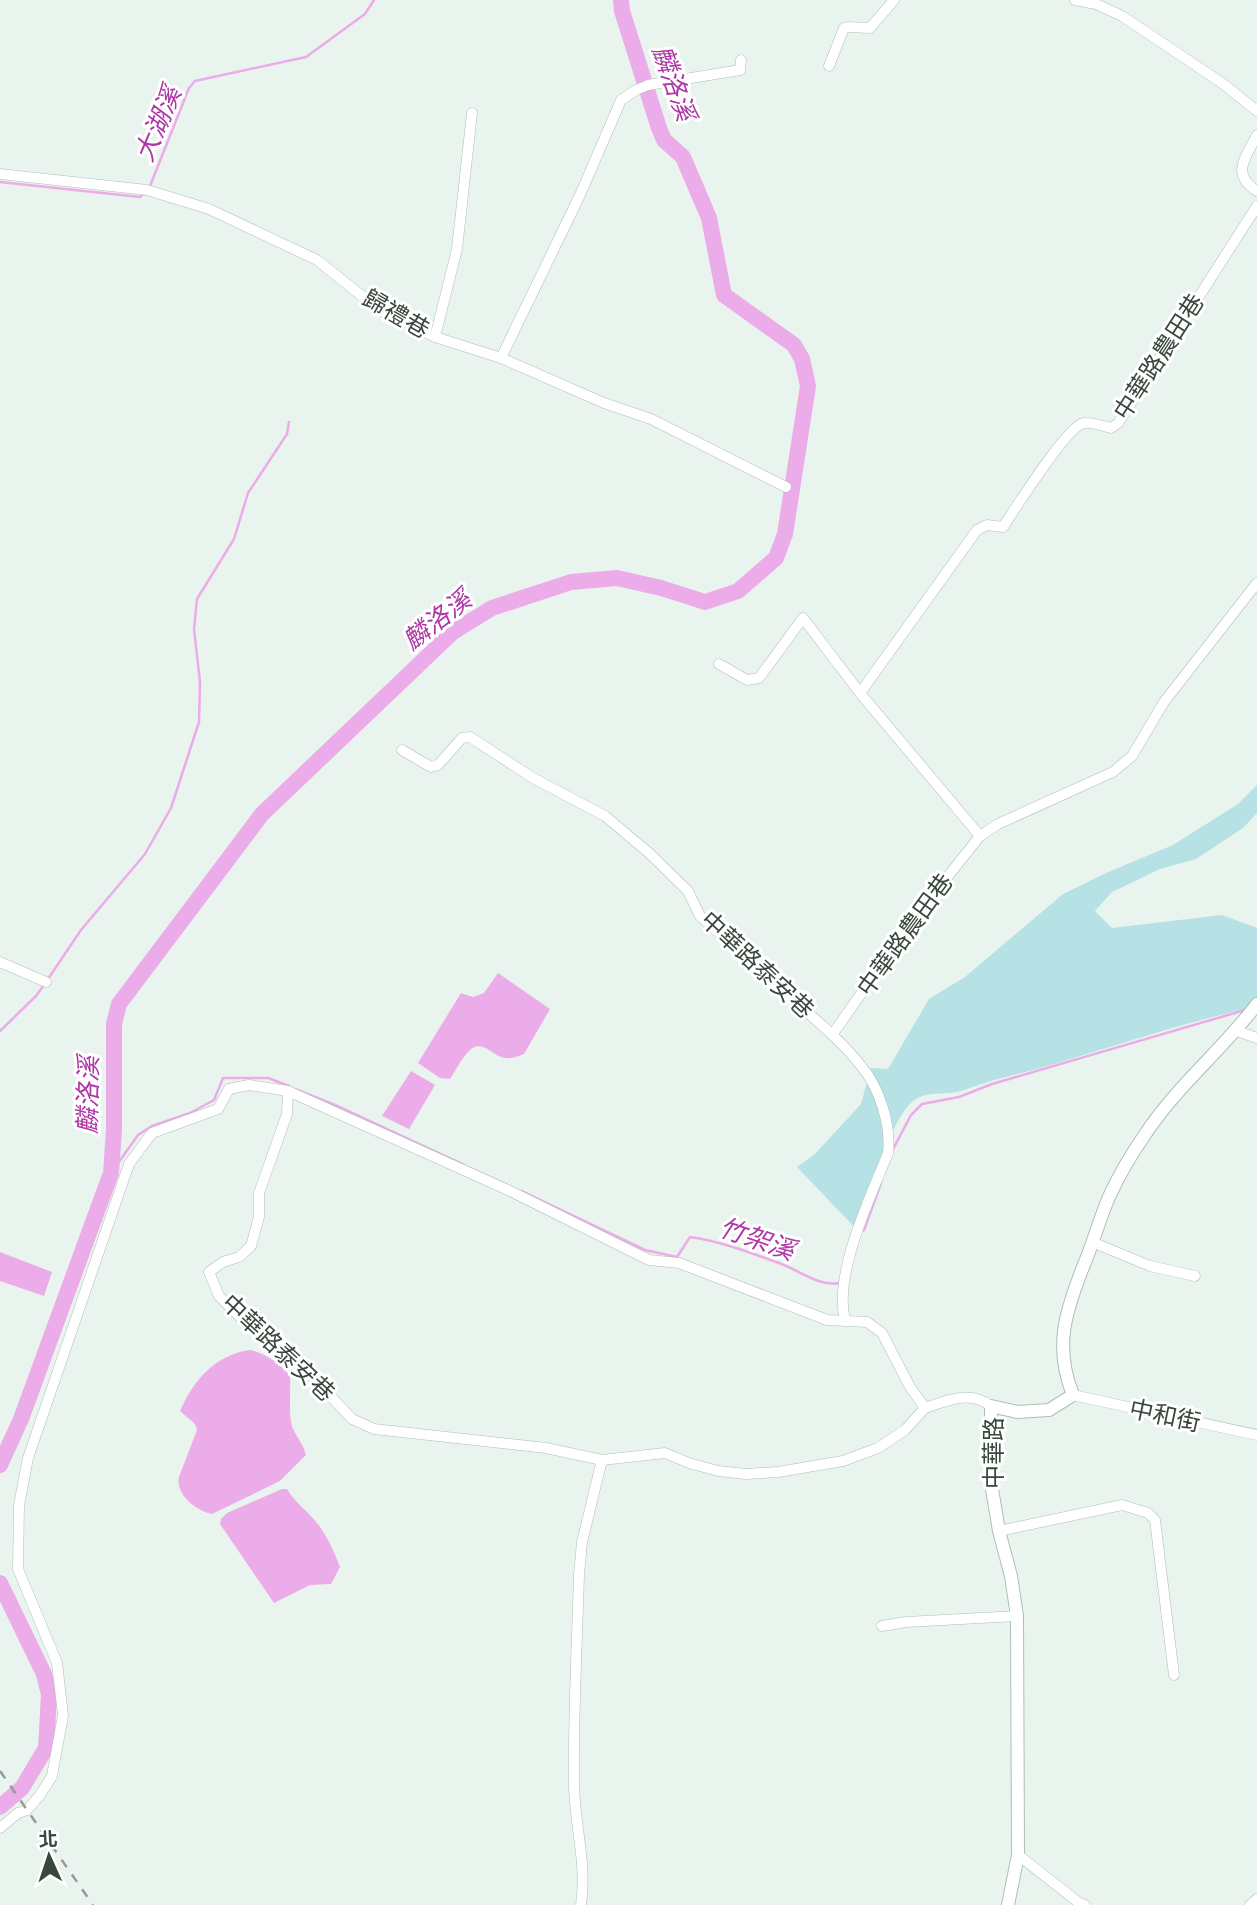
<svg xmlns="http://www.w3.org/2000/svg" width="1257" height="1905" font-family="'Alegreya Sans','Noto Sans TC',sans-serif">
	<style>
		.green { fill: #b6e1e5 }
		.water { fill: #ecabe9 }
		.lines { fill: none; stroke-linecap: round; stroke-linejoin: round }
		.stream { stroke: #ecabe9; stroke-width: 2.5 }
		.river { stroke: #ecabe9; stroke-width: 16 }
		.minor-casing { stroke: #adbfb3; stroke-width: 11 }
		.tertiary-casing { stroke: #adbfb3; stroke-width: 14 }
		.minor { stroke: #fff; stroke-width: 10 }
		.tertiary { stroke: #fff; stroke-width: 12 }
		.rail { stroke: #989898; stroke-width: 2.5; stroke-dasharray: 9 9; stroke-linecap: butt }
		.labels { text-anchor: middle; stroke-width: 6; stroke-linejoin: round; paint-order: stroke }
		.street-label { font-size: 24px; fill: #39483d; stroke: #fff }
		.water-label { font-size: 26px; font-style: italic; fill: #ae37a5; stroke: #fff }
	</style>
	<rect width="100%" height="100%" fill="#eaf4ee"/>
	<path class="green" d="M1257,785V813L1243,828L1196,859L1160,869L1112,892L1095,911L1112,928L1222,915L1257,928V998L1250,1008C1186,1022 1124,1043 1061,1062C1029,1072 996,1078 964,1090C949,1096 926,1090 913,1101C887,1123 871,1200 861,1234L797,1167L814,1155L861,1104L871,1068L888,1069L929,999L965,977L1063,894L1106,873L1173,845L1238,804Z"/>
	<g class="water">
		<path d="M498,973L550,1009L524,1054C516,1057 509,1060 501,1057C491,1053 481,1040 470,1050C462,1057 456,1070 450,1079L440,1078L418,1063L461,993L473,997L484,993Z"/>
		<path d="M411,1071L435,1085L409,1129L382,1116Z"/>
		<path d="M0,1252L52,1272L44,1296L0,1281Z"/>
		<path d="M249,1350C265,1352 280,1364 290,1376C291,1390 288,1417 293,1429C298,1439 303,1444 306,1455L280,1481L212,1514C196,1511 175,1494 179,1477L197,1430L195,1424L180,1411C194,1380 214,1356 249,1350Z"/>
		<path d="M282,1489H287C295,1503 308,1511 317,1523C327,1536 334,1551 340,1567L331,1584L310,1585L274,1603L220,1524L221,1519L227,1513Z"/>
	</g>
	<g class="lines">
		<g class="stream">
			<path d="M0,182L140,197L143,194"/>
			<path d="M150,186L189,88L195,81L306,57L365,14L374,0"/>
			<path d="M48,979L81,930L145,854L171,808L199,722L200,682L194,629L197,599L234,539L248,493L287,434L289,422"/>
			<path d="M0,1031L36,996L44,985"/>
			<path d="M295,1089L335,1105L464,1165"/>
			<path d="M892,1151L911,1115L922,1104L959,1097L992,1084L1245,1010"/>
			<path d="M111,1173L138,1135L152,1126L190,1113L214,1100L223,1078H268L289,1086"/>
			<path d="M521,1191L645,1250L677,1257L690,1237C720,1241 751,1253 779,1263C799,1270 818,1287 840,1283V1280"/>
			<path d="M861,1231L864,1230L881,1183"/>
			<path d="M848,1246L852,1233"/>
		</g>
		<g class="river">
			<path d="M0,1465L21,1419L111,1173L114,1130V1024L119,1004L262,814L453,632L492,608L571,582L617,578L661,588L705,602L738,591L776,558L785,534L808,386L802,359L794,345L724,295L709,218L683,157L664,140L659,128L622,11L621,0"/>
			<path d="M0,1583L44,1674L49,1695L46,1748L22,1788L0,1807"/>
		</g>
		<g class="minor-casing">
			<g id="minor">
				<path d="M1075,0L1096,4L1122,16L1222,83L1257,111"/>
				<path d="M829,66L844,28L848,27L870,28L894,0"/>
				<path d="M1257,135C1246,157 1230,174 1257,191"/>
				<path d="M0,174L147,190L209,209L317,260L377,308L435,337L501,358L604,403L651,419L786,487"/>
				<path d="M435,337L457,249L472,113"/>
				<path d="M501,358L580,195L621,100L636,90L648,85L740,70L741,60"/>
				<path d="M719,664L747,680L759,678L803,618L860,693L980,836"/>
				<path d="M860,693L977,530L987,525L1003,527C1015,509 1067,426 1084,423C1092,422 1103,426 1111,428L1118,423L1257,206"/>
				<path d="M402,750L431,767L438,765L462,738L470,737L533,778L605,816L649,853L688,891L700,916C734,946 767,976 800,1006C822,1025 844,1044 862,1067C880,1089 891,1125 888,1153C871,1196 833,1274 845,1320"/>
				<path d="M0,962L46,982"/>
				<path d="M1237,1031L1257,1038"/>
				<path d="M832,1035L913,920L980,836L998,824L1113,772L1132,756L1164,702L1257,583"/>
				<path d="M288,1091L287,1114L259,1193V1217L251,1246L239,1257L223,1262L209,1272L219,1296L254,1331L292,1355L352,1419L374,1429L546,1448L602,1460L582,1542L579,1575C577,1646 573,1716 574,1786C575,1826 587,1865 581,1905"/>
				<path d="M1092,1242L1150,1266L1195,1276"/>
				<path d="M1073,1395L1257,1435"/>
				<path d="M602,1460L665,1453L689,1463L718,1471L746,1474L778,1472L843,1461L878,1448L905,1430L925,1408"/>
				<path d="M999,1531L1122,1505L1148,1513L1155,1520L1174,1675"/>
				<path d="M882,1626L906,1622L1017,1616"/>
				<path d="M0,1828L18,1813L27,1810L40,1795L52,1776L63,1715L57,1663L18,1569L19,1505L28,1458L129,1164L152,1133L218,1109L229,1089L249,1085L288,1091L508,1190L649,1260L679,1263L827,1320L867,1322L882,1333L910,1387L925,1408C948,1400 970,1390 991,1406"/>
				<path d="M1018,1855L1078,1902L1085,1905"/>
				<path d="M1250,1905L1257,1899"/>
			</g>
		</g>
		<g class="tertiary-casing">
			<path id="tertiary" d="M1008,1905L1018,1855L1017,1616L1011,1576L999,1531L991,1483V1406L1017,1412L1049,1410L1073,1395C1054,1347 1065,1313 1083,1267C1093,1244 1099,1220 1109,1197C1119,1175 1132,1153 1146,1133C1178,1085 1223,1049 1257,1004"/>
		</g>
		<use href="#minor" class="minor"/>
		<use href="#tertiary" class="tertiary"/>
		<path class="rail" d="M0,1771L93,1905"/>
	</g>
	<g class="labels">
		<g class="street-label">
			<text transform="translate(396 314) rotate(30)" y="8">歸禮巷</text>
			<text transform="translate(1159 357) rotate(-57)" y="8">中華路農田巷</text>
			<text transform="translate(905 935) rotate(-54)" y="8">中華路農田巷</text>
			<text transform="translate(757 965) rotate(43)" y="8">中華路泰安巷</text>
			<text transform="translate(278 1348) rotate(43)" y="8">中華路泰安巷</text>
			<text transform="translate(1165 1416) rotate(12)" y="8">中和街</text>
			<text transform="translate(994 1453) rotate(-90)" y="8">中華路</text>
		</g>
		<g class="water-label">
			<text transform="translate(674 83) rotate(70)" y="9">麟洛溪</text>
			<text transform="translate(158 124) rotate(-67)" y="9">大湖溪</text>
			<text transform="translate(437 620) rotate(-38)" y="9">麟洛溪</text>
			<text transform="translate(88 1095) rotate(-89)" y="9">麟洛溪</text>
			<text transform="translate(757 1239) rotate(19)" y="9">竹架溪</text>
		</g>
	</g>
	<g transform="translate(49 1856) rotate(357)" stroke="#ffffff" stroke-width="5" paint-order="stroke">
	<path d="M0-5L12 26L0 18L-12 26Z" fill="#39483d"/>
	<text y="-10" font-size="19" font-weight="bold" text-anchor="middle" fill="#39483d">北</text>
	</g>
</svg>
